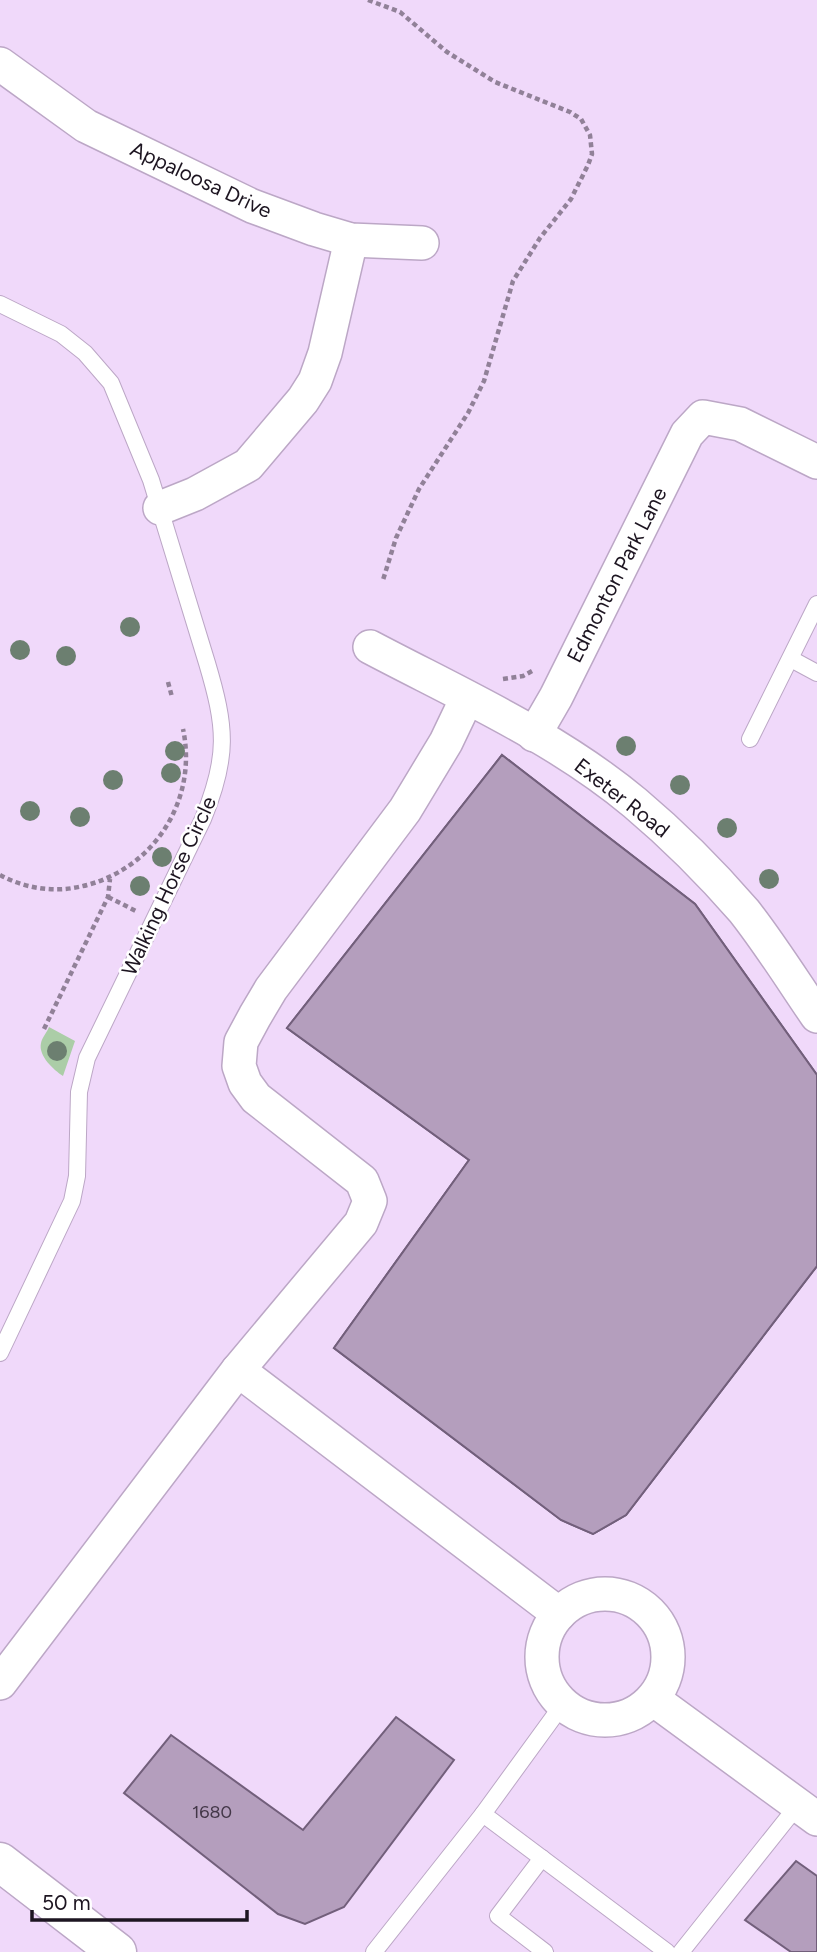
<svg xmlns="http://www.w3.org/2000/svg" width="817" height="1952" font-family="Figtree,sans-serif">
	<style>
		.green { fill: #abcda7 }
		.building { fill: #b49ebd; stroke: #725f7b; stroke-width: 2; fill-rule: evenodd }
		.lines { fill: none; stroke-linecap: round; stroke-linejoin: round }
		.service-casing { stroke: #bca7c6; stroke-width: 18 }
		.minor-casing { stroke: #bca7c6; stroke-width: 36 }
		.primary-casing { stroke: #bca7c6; stroke-width: 41 }
		.path { stroke: #918198; stroke-width: 4.5; stroke-dasharray: 5 3.5; stroke-linecap: butt }
		.service { stroke: #fff; stroke-width: 16 }
		.minor { stroke: #fff; stroke-width: 33 }
		.primary { stroke: #fff; stroke-width: 38 }
		.tree { fill: #6c7f70 }
		.labels { text-anchor: middle; stroke-width: 5; stroke-linejoin: round; paint-order: stroke }
		.number-label { font-size: 18px; fill: #433748 }
		.street-label { font-size: 21px; fill: #1d1521; stroke: #fff }
	</style>
	<rect width="100%" height="100%" fill="#f0d9fa"/>
	<path class="green" d="M49,1027L75,1041L63,1076C54,1070 38,1056 41,1043C42,1038 47,1032 49,1027Z"/>
	<g class="building">
		<path d="M502,755L695,904L817,1075V1266L626,1515L593,1534L561,1520L334,1348L469,1160L287,1028ZM517,884L620,955L530,1078L429,1004ZM672,1043L772,1168L721,1233L597,1135ZM542,1213L671,1302L586,1416L463,1326Z"/>
		<path d="M502,755L695,904L817,1075V1266L626,1515L593,1534L561,1520L334,1348L469,1160L287,1028Z"/>
		<path d="M396,1717L454,1760L344,1907L305,1924L278,1914L124,1793L171,1735L303,1830Z"/>
		<path d="M796,1861L817,1876V1952H791L745,1920Z"/>
	</g>
	<g class="lines">
		<g class="service-casing">
			<g id="service">
				<path d="M0,304L61,334L85,353L111,383L151,480L207,663C226,727 229,756 203,819L87,1058L79,1092L77,1176L72,1201L0,1353"/>
				<path d="M791,659L817,673"/>
				<path d="M750,739L817,604"/>
				<path d="M483,1814L667,1952"/>
				<path d="M542,1858L498,1916L545,1952"/>
				<path d="M374,1952L483,1814L563,1704"/>
				<path d="M681,1952L798,1805"/>
			</g>
		</g>
		<g class="minor-casing">
			<g id="minor">
				<path d="M0,64L86,126L252,206L314,229L351,240L422,243"/>
				<path d="M160,508L195,494L248,465L303,400L315,381L325,353L351,240"/>
				<path d="M370,647C459,694 556,737 635,803C673,835 711,873 744,911C770,944 793,981 817,1016"/>
				<path d="M534,735L556,697L687,434L703,417L740,424L817,462"/>
				<path d="M238,1370L559,1614"/>
				<circle cx="605" cy="1657" r="63"/>
				<path d="M0,1683L238,1370L361,1223L370,1201L362,1181L256,1098L245,1083L239,1066L241,1042L255,1016L271,989L405,810L446,742L467,698"/>
				<path d="M653,1699L817,1819"/>
			</g>
		</g>
		<g class="primary-casing">
			<path id="primary" d="M0,1862L117,1952"/>
		</g>
		<g class="path">
			<path d="M368,0L400,12L447,52L495,82L570,112L581,119L590,135L592,154L588,165L571,199L540,238L513,281L484,381L468,413L419,489L396,538L383,580"/>
			<path d="M503,679L523,676L534,670"/>
			<path d="M168,682L172,697"/>
			<path d="M0,875C22,887 49,892 73,888C149,876 199,804 183,729"/>
			<path d="M108,897L136,911"/>
			<path d="M44,1029L108,897L110,879"/>
		</g>
		<use href="#service" class="service"/>
		<use href="#minor" class="minor"/>
		<use href="#primary" class="primary"/>
	</g>
	<g class="tree">
		<circle cx="130" cy="627" r="10"/>
		<circle cx="20" cy="650" r="10"/>
		<circle cx="66" cy="656" r="10"/>
		<circle cx="626" cy="746" r="10"/>
		<circle cx="175" cy="751" r="10"/>
		<circle cx="171" cy="773" r="10"/>
		<circle cx="113" cy="780" r="10"/>
		<circle cx="680" cy="785" r="10"/>
		<circle cx="30" cy="811" r="10"/>
		<circle cx="80" cy="817" r="10"/>
		<circle cx="727" cy="828" r="10"/>
		<circle cx="162" cy="857" r="10"/>
		<circle cx="769" cy="879" r="10"/>
		<circle cx="140" cy="886" r="10"/>
		<circle cx="57" cy="1051" r="10"/>
	</g>
	<g class="labels">
		<g class="number-label">
			<text x="212" y="1818">1680</text>
		</g>
		<g class="street-label">
			<text transform="translate(201 180) rotate(25)" y="7">Appaloosa Drive</text>
			<text transform="translate(617 575) rotate(-63)" y="7">Edmonton Park Lane</text>
			<text transform="translate(622 798) rotate(38)" y="7">Exeter Road</text>
			<text transform="translate(169 886) rotate(-65)" y="7">Walking Horse Circle</text>
		</g>
	</g>
	<path d="M32 1910v10h215v-10" fill="none" stroke="#1d1521" stroke-width="3.5"/>
	<text x="42" y="1910" font-size="21" fill="#1d1521" stroke="#ffffff" stroke-width="5" paint-order="stroke">50 m</text>
</svg>
